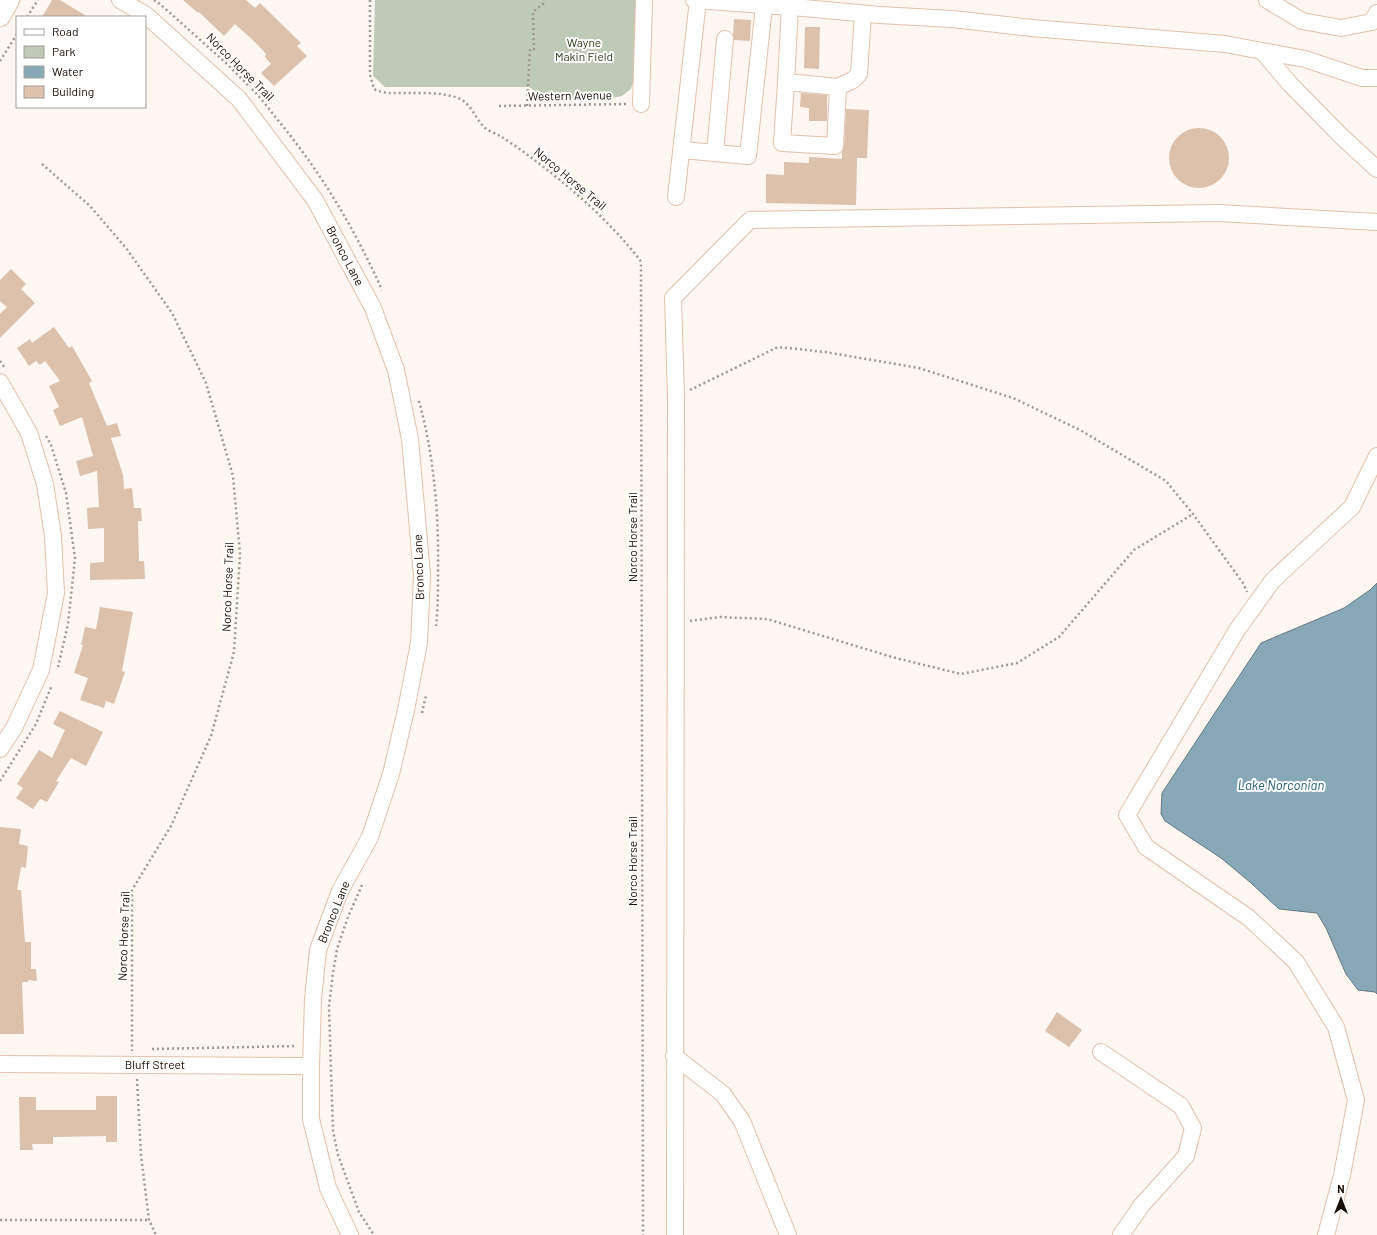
<svg xmlns="http://www.w3.org/2000/svg" width="1377" height="1235" font-family="Barlow,sans-serif">
	<style>
		.green { fill: #bec9b6 }
		.water { fill: #88a8b7; stroke: #667982 }
		.building { fill: #dcc2ad }
		.lines { fill: none; stroke-linecap: round; stroke-linejoin: round }
		.minor-casing { stroke: #e4c1ab; stroke-width: 18 }
		.major-casing { stroke: #e4c1ab; stroke-width: 22 }
		.path { stroke: #a09791; stroke-width: 2.5; stroke-dasharray: 2 3; stroke-linecap: butt }
		.minor { stroke: #fff; stroke-width: 16 }
		.major { stroke: #fff; stroke-width: 20 }
		.labels { text-anchor: middle; stroke-width: 4; stroke-linejoin: round; paint-order: stroke }
		.park-label { font-size: 12px; fill: #2a3f15; stroke: #fff }
		.street-label { font-size: 12px; fill: #180c05; stroke: #fff }
		.water-label { font-size: 13px; font-style: italic; fill: #235d75; stroke: #fff }
	</style>
	<rect width="100%" height="100%" fill="#fdf6f1"/>
	<path class="green" d="M375,0H637L636,72L631,89L622,96L607,99L547,100L529,87H385L373,76Z"/>
	<path class="water" d="M1377,583V994L1375,992L1358,990L1346,974L1326,928L1317,913L1279,909L1251,883L1221,858L1165,821L1161,814L1162,793L1261,643L1344,608L1370,590Z"/>
	<g class="building">
		<path d="M52,0H60L88,17H42Z"/>
		<path d="M183,0H246L255,8L260,3L301,43L297,46L307,56L274,86L261,73L271,64L265,57L266,54L255,42L235,24L224,36L199,12L198,13Z"/>
		<path d="M734,19L751,20L750,41L734,40L733,35Z"/>
		<path d="M805,27H820L819,69L804,68Z"/>
		<path d="M801,93L827,95V121H809V108L800,107Z"/>
		<path d="M846,109L869,110L867,158H857L856,205L766,203V174L784,175V162L809,163V157L842,159V152L844,146Z"/>
		<circle cx="1199" cy="158" r="30"/>
		<path d="M11,269L26,284L21,289L35,303L0,338V314L7,307L0,301V280Z"/>
		<path d="M54,327L69,348L72,346L92,381L89,383L107,426L117,423L121,436L111,438L123,475L124,489L132,488L134,508H141L142,521H138L139,561H144L145,579L90,580V563L104,562V528L88,529L87,508L99,507L97,471L80,476L76,461L93,456L82,417L60,426L53,410L59,407L49,386L60,381L45,361L40,365L36,361L29,366L17,348L30,339L32,343Z"/>
		<path d="M100,607L133,612L122,671L125,672L114,704L106,701L104,708L80,700L88,678L74,673L83,645H81L85,627L96,629Z"/>
		<path d="M60,711L103,732L86,766L71,758L56,781L59,782L47,802L40,799L33,809L16,798L23,788L17,784L39,750L52,758L65,730L53,724Z"/>
		<path d="M0,827L21,829L19,844L28,846L26,868L21,867L17,890H21L25,942H31V969H36L37,981L28,980V982H22L24,1034H0Z"/>
		<path d="M1057,1012L1082,1030L1069,1047L1045,1031Z"/>
		<path d="M96,1096H117V1142H106V1136L53,1137V1144H32L33,1150H20L19,1097H36V1110H96Z"/>
	</g>
	<g class="lines">
		<g class="minor-casing">
			<g id="minor">
				<path d="M120,0L146,15L239,99L315,200L373,308L396,370L410,439L422,575L419,643L406,710L391,774L370,837L340,891L318,950L313,999L311,1066V1119L328,1188L350,1235"/>
				<path d="M694,0L804,8L880,15L952,19L1032,28L1225,44L1262,51L1290,84L1341,136L1377,169"/>
				<path d="M1267,0L1302,21L1341,28L1372,22L1377,13"/>
				<path d="M1262,51L1305,59L1362,78H1377"/>
				<path d="M786,82L790,7"/>
				<path d="M838,87L786,82L782,143L835,146L838,87L853,80L859,74L863,14"/>
				<path d="M641,104L644,0"/>
				<path d="M682,150L748,156L764,6"/>
				<path d="M715,153L725,39"/>
				<path d="M676,197L698,0"/>
				<path d="M0,382L29,433L45,484L53,536L56,593L41,670L14,728L0,749"/>
				<path d="M1101,1052L1181,1106L1193,1128L1186,1156L1141,1206L1121,1235"/>
				<path d="M674,1056L723,1094L742,1121L788,1235"/>
				<path d="M0,1064L311,1066"/>
				<path d="M675,1235L676,397L673,298L750,220L1219,213L1377,222"/>
				<path d="M1326,1235L1342,1175L1356,1100L1336,1027L1296,962L1249,918L1146,847L1127,815L1237,630L1273,580L1352,507L1377,456"/>
			</g>
		</g>
		<g class="major-casing">
			<path id="major" d="M0,16L9,0"/>
		</g>
		<g class="path">
			<path d="M154,0L160,4L226,63L248,85"/>
			<path d="M370,0V75L374,89C383,94 393,93 404,93C421,93 441,92 458,98C471,103 475,118 484,127C488,131 495,133 500,136C508,141 517,147 525,153C567,184 607,218 640,260L641,266L643,1235"/>
			<path d="M27,17L38,0"/>
			<path d="M0,61L17,34"/>
			<path d="M252,89C261,98 269,109 277,119C320,171 355,229 382,290"/>
			<path d="M499,106L627,104"/>
			<path d="M527,106L530,49H534L533,12L544,3V0"/>
			<path d="M42,164L90,206L126,248L172,313L206,383L233,476L240,554L234,652L211,736L171,826L132,890V1051"/>
			<path d="M0,361L5,368"/>
			<path d="M690,390L778,347L825,352L919,368L1013,398L1080,430L1166,481L1193,514L1243,583L1247,592"/>
			<path d="M419,401C434,456 439,514 438,571C438,590 438,608 436,626"/>
			<path d="M46,436L51,445L66,493L75,558L68,624L58,667"/>
			<path d="M690,621L720,617L767,619L892,657L961,674L1017,663L1059,637L1134,550L1193,514"/>
			<path d="M422,713L426,695"/>
			<path d="M0,781L36,724L52,685"/>
			<path d="M362,885L348,917L337,949L333,973L329,1006L331,1071L333,1131L338,1155L359,1212L374,1235"/>
			<path d="M152,1049L297,1046"/>
			<path d="M137,1079L141,1155L149,1220L156,1235"/>
			<path d="M0,1220H149"/>
		</g>
		<use href="#minor" class="minor"/>
		<use href="#major" class="major"/>
	</g>
	<g class="labels">
		<g class="park-label">
			<text x="584" y="47">Wayne<tspan x="584" dy="14">Makin Field</tspan></text>
		</g>
		<g class="street-label">
			<text transform="translate(240 67) rotate(45)" y="4">Norco Horse Trail</text>
			<text transform="translate(570 96) rotate(-1)" y="4">Western Avenue</text>
			<text transform="translate(570 179) rotate(40)" y="4">Norco Horse Trail</text>
			<text transform="translate(345 256) rotate(62)" y="4">Bronco Lane</text>
			<text transform="translate(633 537) rotate(-90)" y="4">Norco Horse Trail</text>
			<text transform="translate(419 567) rotate(-92)" y="4">Bronco Lane</text>
			<text transform="translate(228 587) rotate(-88)" y="4">Norco Horse Trail</text>
			<text transform="translate(633 861) rotate(-90)" y="4">Norco Horse Trail</text>
			<text transform="translate(334 912) rotate(-68)" y="4">Bronco Lane</text>
			<text transform="translate(124 936) rotate(-88)" y="4">Norco Horse Trail</text>
			<text x="155" y="1069">Bluff Street</text>
		</g>
		<g class="water-label">
			<text x="1281" y="790">Lake Norconian</text>
		</g>
	</g>
	<rect x="16" y="16" width="130" height="92" fill="#ffffff" stroke="#a39e9b"/>
	<rect x="24" y="29" width="20" height="6" fill="#ffffff" stroke="#a39e9b"/>
	<text x="52" y="36" font-size="12" fill="#180c05">Road</text>
	<rect x="24" y="46" width="20" height="12" fill="#bec9b6" stroke="#a39e9b"/>
	<text x="52" y="56" font-size="12" fill="#180c05">Park</text>
	<rect x="24" y="66" width="20" height="12" fill="#88a8b7" stroke="#a39e9b"/>
	<text x="52" y="76" font-size="12" fill="#180c05">Water</text>
	<rect x="24" y="86" width="20" height="12" fill="#dcc2ad" stroke="#a39e9b"/>
	<text x="52" y="96" font-size="12" fill="#180c05">Building</text>
	<g transform="translate(1341 1199)" stroke="#ffffff" stroke-width="3" paint-order="stroke">
	<path d="M0-3L7 15L0 10L-7 15Z" fill="#180c05"/>
	<text y="-6" font-size="11" font-weight="bold" text-anchor="middle" fill="#180c05">N</text>
	</g>
</svg>
